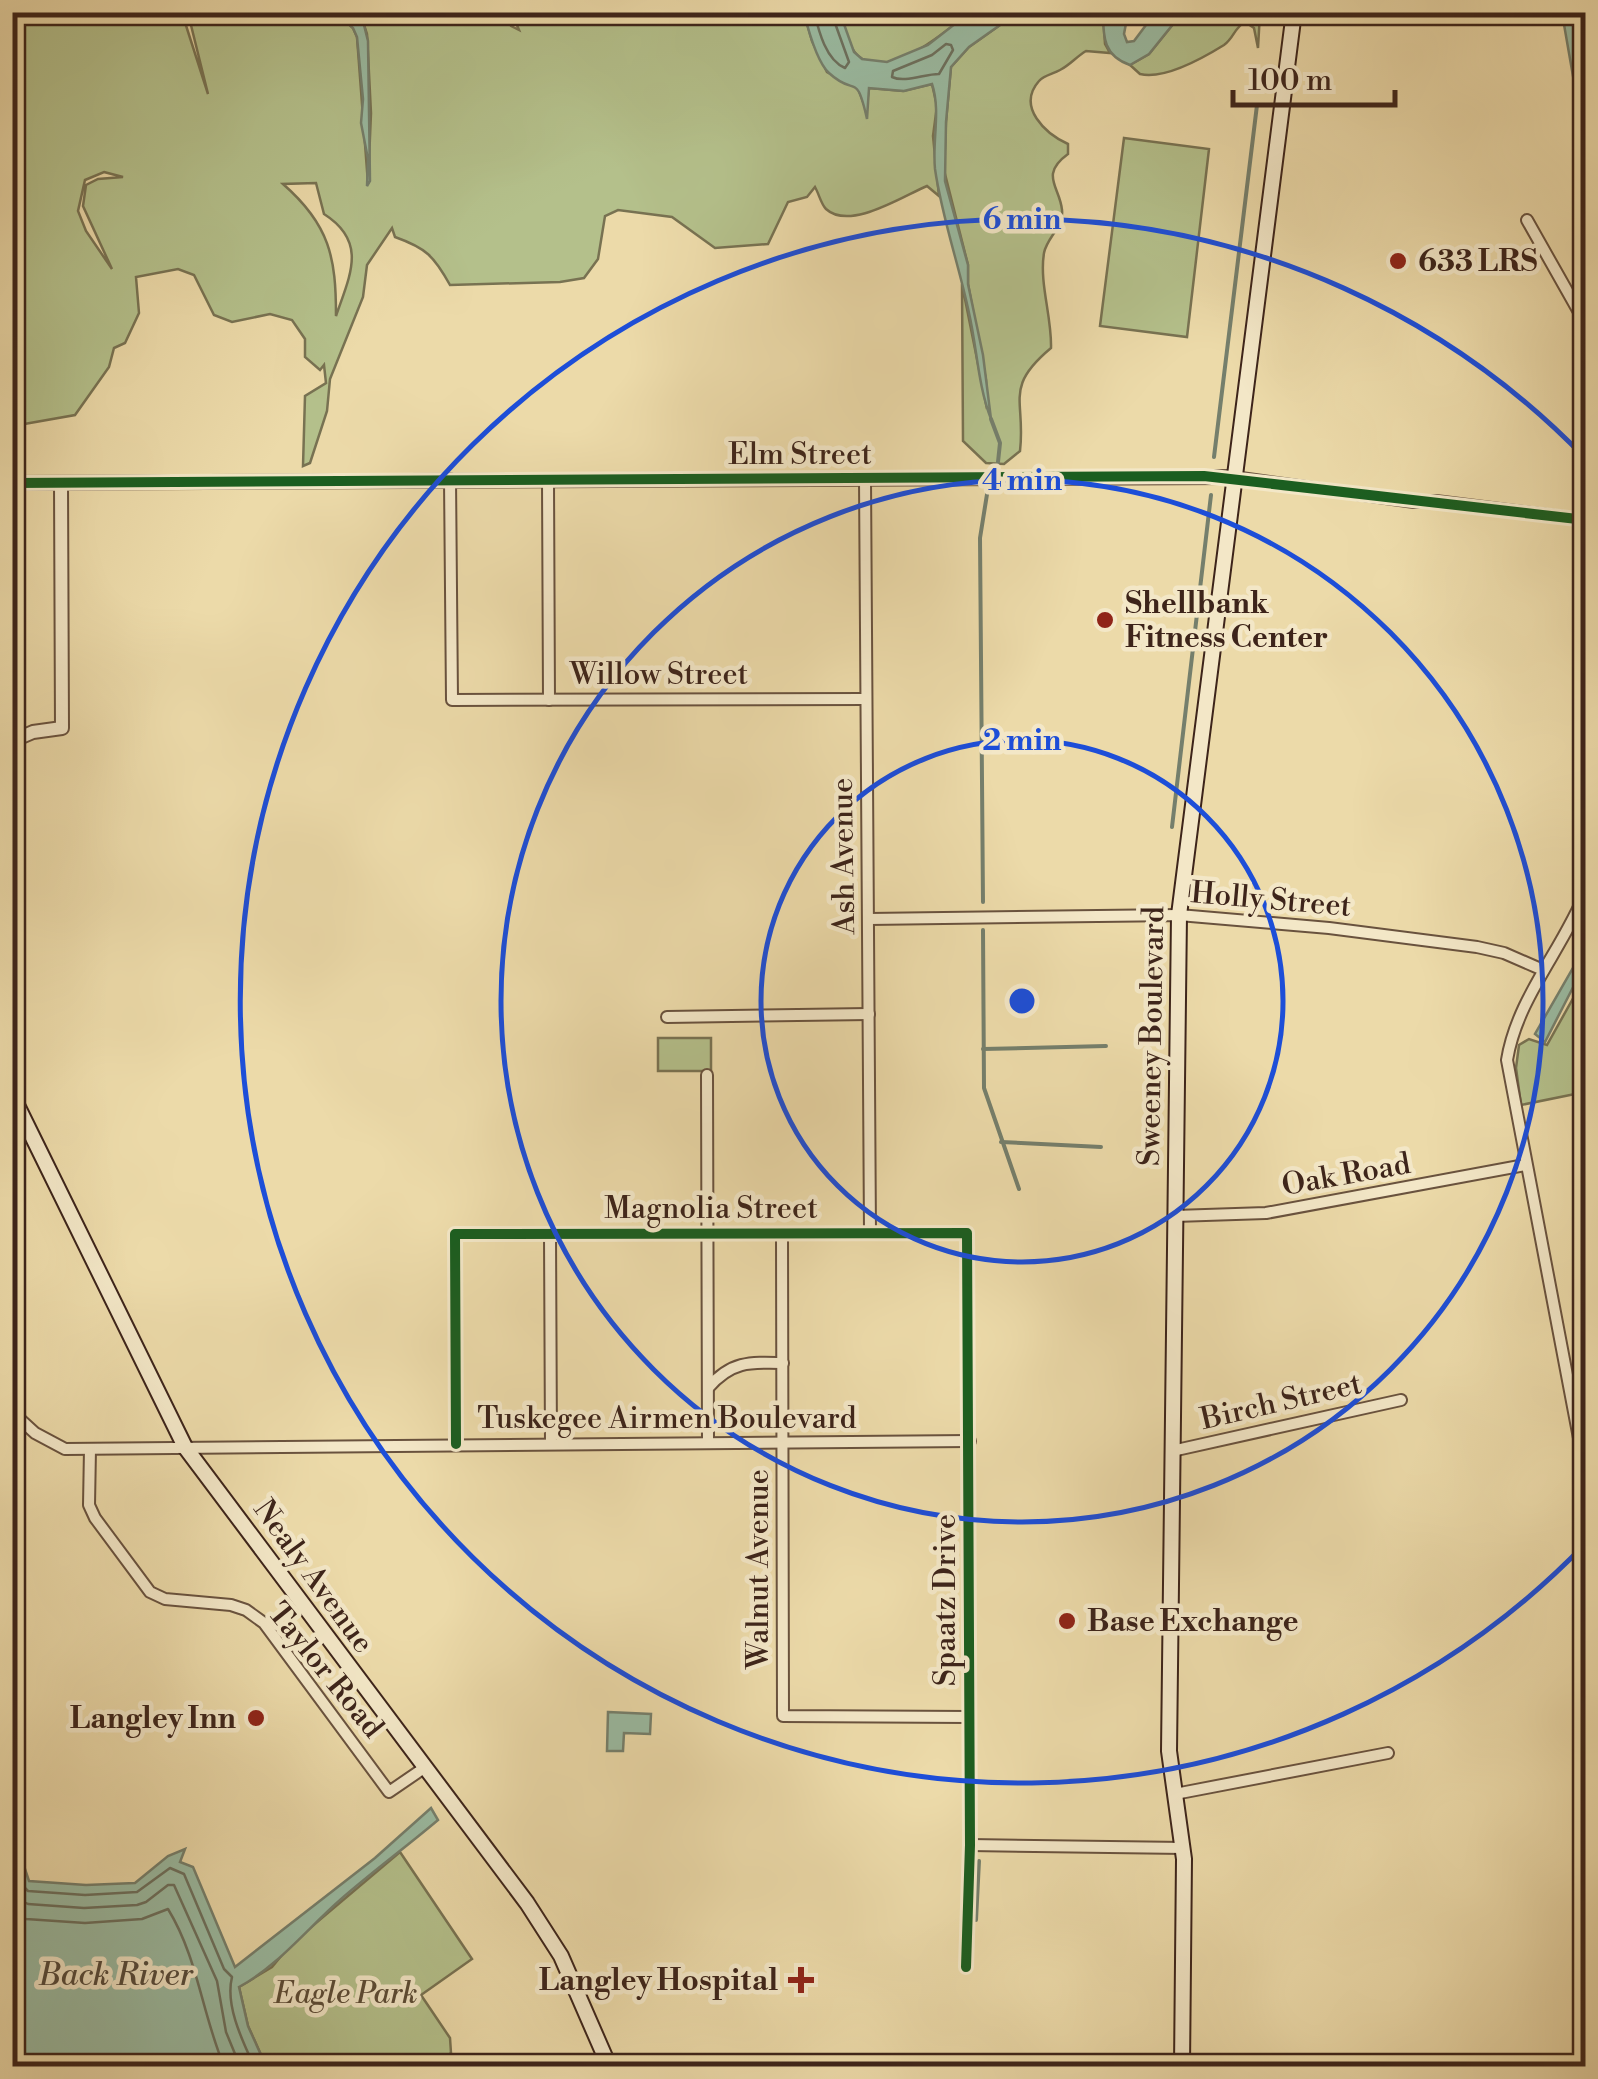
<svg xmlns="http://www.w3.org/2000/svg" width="1598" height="2079" font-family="'Libre Bodoni',serif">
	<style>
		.green { fill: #b4c08b; stroke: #787252; stroke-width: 2.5; fill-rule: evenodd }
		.water { fill: #9abba2; stroke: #757f6c; stroke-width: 2.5 }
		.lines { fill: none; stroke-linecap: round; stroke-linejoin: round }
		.shore { stroke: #6c705e; stroke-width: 2.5 }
		.stream { stroke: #757f6c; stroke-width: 4 }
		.minor-casing { stroke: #69523e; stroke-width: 14 }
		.tertiary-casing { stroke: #69523e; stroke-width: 16 }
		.secondary-casing { stroke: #3d241a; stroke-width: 18 }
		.minor { stroke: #f3e7c7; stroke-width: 10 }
		.tertiary { stroke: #f3e7c7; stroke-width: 12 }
		.secondary { stroke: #f3e7c7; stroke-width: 14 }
		.cycleway-casing { stroke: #f3e7c7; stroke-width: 16 }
		.cycleway { stroke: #1b5e20; stroke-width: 10 }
		.ring { fill: none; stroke: #1d4ed8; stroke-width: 5 }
		.poi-dot { fill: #8f2418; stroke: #f3e7c7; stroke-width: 4 }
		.labels { text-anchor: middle; stroke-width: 9; stroke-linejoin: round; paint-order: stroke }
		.poi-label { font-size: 30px; font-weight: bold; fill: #3d241a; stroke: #f3e7c7; text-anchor: start }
		.street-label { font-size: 30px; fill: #3d241a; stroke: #f3e7c7 }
		.park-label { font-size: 30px; font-style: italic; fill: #5b4b36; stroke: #f3e7c7 }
		.water-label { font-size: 32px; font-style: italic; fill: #544a3c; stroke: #f3e7c7 }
		.centre { fill: #1d4ed8; stroke: #f3e7c7; stroke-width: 5 }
		.ring-label { font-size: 30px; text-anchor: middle; font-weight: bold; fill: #1d4ed8; stroke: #f3e7c7; stroke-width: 9; stroke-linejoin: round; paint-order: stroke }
	</style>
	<rect width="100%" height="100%" fill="#ecdaa9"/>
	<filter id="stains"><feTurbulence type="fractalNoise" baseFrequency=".002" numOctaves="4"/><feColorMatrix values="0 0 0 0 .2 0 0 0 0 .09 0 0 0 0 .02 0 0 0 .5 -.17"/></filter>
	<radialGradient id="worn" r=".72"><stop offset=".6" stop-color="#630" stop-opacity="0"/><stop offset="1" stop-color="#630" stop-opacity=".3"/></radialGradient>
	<g class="green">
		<path d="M13,13H182L208,94L188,13H336L353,28L357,37L368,184L371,113L367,34L364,25L366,18L355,20L351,13H508L511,26L519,30L512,13H804L812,41L827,72L858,88L866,110L869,88L903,91L932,84L937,106L933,136L939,196L927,186C903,196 850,231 826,209C821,204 819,194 815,187L807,197L788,202L768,244L715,248L672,217L618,210L605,216L598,259L584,278L560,282L450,285C434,256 426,248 395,237L392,228L367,265L363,297L330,379L327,411L310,463L303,466L305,396L326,383L324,365L320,370L305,357V339L292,320L270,314L232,322L214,315L194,275L178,269L136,277L139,313L125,343L114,348L109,367L75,415L13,426ZM104,172L123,177L98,179L86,185L83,206L112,269L86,231L78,211L85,180ZM316,183L324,214C368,242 350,275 336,316C336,258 330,225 283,184Z"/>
		<path d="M840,13H969C946,31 889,82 858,56C848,47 844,25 840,13Z"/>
		<path d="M1017,13H1103L1105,44L1110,53L1086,51C1076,57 1070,65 1060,70C1053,74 1044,75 1039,81C1016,107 1046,134 1068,144V154C1039,175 1060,187 1062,210C1064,227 1047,237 1044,253C1039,283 1052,317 1051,348C1003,388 1026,400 1020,451L1004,464L986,463L963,441L962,284L987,409L986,380L968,284V265L944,170L946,122L951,67L969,47Z"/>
		<path d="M1182,13H1260L1258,48L1254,28L1245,22C1234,28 1234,38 1224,45C1203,58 1165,80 1140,74L1130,65L1149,54Z"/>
		<path d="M1124,138L1209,149L1187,337L1100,326Z"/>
		<path d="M1585,977V1092L1521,1105L1516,1068L1519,1045L1529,1039L1547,1045Z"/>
		<rect x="658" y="1038" width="53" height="33"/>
		<path d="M400,1852L472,1959L421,1995L450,2038L451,2053L429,2066H266L248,2026L239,1987L272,1967L291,1944Z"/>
	</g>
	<g class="water">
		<path d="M336,13H351L355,20H368L364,25L368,41L370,181L367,186L368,159L361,123L363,99L357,37L353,28Z"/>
		<path d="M804,13H840L854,52L862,59L887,62L928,45L969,13H1017L969,47L951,67L946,122L945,181L968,265V284L983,355L991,419C978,386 977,348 969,313C959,265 942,218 935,169C932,141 941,111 932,84L904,91L869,88L867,119C856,70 856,98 829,73C817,62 808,29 804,13Z"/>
		<path d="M1103,13H1128L1124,34L1127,42L1134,41L1155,13H1182L1149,54L1130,65C1104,56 1103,38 1103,13Z"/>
		<path d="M1562,13H1585V145Z"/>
		<path d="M1585,947V964L1545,1042L1535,1034Z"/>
		<path d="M608,1712L651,1714L650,1734L624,1733L623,1751H607Z"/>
		<path d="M431,1808L438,1820C406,1847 372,1872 340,1900C307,1929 278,1966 239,1987L248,2026L266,2066H13L12,1870L18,1863H23L29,1881L86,1885L135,1883L168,1856L185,1849L180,1862L193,1867L235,1967L375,1858Z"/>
	</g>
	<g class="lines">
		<g class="shore">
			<path d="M814,12C819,32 826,60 845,68L849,62L831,12"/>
			<path d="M946,44L951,45L953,50L939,74C924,74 905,83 892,77L893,71L932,55Z"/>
			<path d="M12,1875L28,1891L85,1895L137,1892L170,1868L184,1874L224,1969L232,1977C225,2005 242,2040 254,2066"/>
			<path d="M12,1896L28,1904L84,1908L137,1905L146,1902L168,1885H174L217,1981L226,2032L240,2066"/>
			<path d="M12,1914L26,1919L85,1923L142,1919L168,1909C198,1958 202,2014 224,2066"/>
		</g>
		<g class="stream">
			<path d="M991,419L1000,443L998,462"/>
			<path d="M1214,457L1257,105"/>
			<path d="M1172,827L1211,495"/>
			<path d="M983,902L980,538L988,488"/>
			<path d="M983,930L984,1088L1019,1189"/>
			<path d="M983,1049L1106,1046"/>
			<path d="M1001,1142L1101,1147"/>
			<path d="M976,1920L979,1861"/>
		</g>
		<g class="minor-casing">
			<g id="minor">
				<path d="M1527,220L1579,312L1586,329"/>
				<path d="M1234,477L1414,502L1436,501L1586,520"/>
				<path d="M450,479L452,700L866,699"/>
				<path d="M865,479L870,1232"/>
				<path d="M548,480L549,700"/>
				<path d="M1586,891C1563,949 1517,998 1507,1060L1586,1475"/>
				<path d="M869,919L1179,915L1329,928L1477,947L1504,953L1543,970"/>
				<path d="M667,1017L869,1014"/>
				<path d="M707,1075L708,1442"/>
				<path d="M1175,1216L1266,1213L1525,1165"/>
				<path d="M782,1233L783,1716L970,1717"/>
				<path d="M550,1234L551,1444"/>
				<path d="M708,1388C731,1361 750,1362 783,1363"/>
				<path d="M12,1412L35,1433L65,1449L970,1441"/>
				<path d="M456,1444L455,1234L967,1233L970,1845L966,1967"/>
				<path d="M90,1449L89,1505L95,1518L150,1592L165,1599L231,1605L246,1610L264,1623L389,1792L424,1768"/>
				<path d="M1172,1451L1401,1400"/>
				<path d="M1175,1794L1388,1753"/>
				<path d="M970,1845L1184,1848"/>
			</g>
		</g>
		<g class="tertiary-casing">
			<g id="tertiary">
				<path d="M12,483L1234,477"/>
				<path d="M12,741L33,732L62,728L61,483"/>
			</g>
		</g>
		<g class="secondary-casing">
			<g id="secondary">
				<path d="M12,1095L185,1447L527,1903L561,1956L609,2066"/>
				<path d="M1182,2066L1184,1859L1169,1751L1179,915L1294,12"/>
			</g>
		</g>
		<use href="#minor" class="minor"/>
		<use href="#tertiary" class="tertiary"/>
		<use href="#secondary" class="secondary"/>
		<g class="cycleway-casing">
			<g id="cycleway">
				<path d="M12,483L1204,476L1586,520"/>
				<path d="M456,1444L455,1234L967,1233L970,1845L966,1967"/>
			</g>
		</g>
		<use href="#cycleway" class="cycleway"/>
	</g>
	<g class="ring">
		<circle cx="1022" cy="1001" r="261"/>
		<circle cx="1022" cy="1001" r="521"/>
		<path d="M1585 1544A782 782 0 1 1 1585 458"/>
	</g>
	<g class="poi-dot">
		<circle cx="1398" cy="261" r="10"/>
		<circle cx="1105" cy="620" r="10"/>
		<circle cx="1067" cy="1621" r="10"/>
		<circle cx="256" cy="1718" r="10"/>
		<path d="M796 1965h10v10h10v10h-10v10h-10v-10h-10v-10h10z"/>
	</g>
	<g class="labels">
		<g class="poi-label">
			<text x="1418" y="271">633 LRS</text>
			<text x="1125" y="613">Shellbank<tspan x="1125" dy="34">Fitness Center</tspan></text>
			<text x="1087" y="1631">Base Exchange</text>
			<text x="236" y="1728" text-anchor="end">Langley Inn</text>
			<text x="778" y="1990" text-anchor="end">Langley Hospital</text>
		</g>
		<g class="street-label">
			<text x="800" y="464">Elm Street</text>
			<text x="659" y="684">Willow Street</text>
			<text transform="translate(843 856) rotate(-91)" y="10">Ash Avenue</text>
			<text transform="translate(1271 899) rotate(5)" y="10">Holly Street</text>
			<text transform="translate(1151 1036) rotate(-89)" y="10">Sweeney Boulevard</text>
			<text transform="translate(1346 1174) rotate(-10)" y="10">Oak Road</text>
			<text x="711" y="1218">Magnolia Street</text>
			<text transform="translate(1281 1401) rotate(-13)" y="10">Birch Street</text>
			<text x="667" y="1428">Tuskegee Airmen Boulevard</text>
			<text transform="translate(758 1569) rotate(-90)" y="10">Walnut Avenue</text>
			<text transform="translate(314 1576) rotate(54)" y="10">Nealy Avenue</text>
			<text transform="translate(945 1600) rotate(-90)" y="10">Spaatz Drive</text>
			<text transform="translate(326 1670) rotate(51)" y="10">Taylor Road</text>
		</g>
		<g class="park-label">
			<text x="346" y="2003">Eagle Park</text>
		</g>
		<g class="water-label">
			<text x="116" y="1985">Back River</text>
		</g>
	</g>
	<circle cx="1022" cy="1001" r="15" class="centre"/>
	<g class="ring-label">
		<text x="1022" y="229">6 min</text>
		<text x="1022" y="490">4 min</text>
		<text x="1022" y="750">2 min</text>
	</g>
	<rect width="1598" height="2079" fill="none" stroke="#ecdaa9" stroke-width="50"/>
	<rect x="15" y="15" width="1568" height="2049" fill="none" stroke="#3d241a" stroke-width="5"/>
	<rect x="25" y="25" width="1548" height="2029" fill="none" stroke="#3d241a" stroke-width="2.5"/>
	<path d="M1233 90v15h162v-15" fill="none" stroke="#3d241a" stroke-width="5"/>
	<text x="1248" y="90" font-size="30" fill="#3d241a" stroke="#f3e7c7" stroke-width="8" paint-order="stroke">100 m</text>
	<rect width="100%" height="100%" filter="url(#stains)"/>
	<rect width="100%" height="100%" fill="url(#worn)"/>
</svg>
